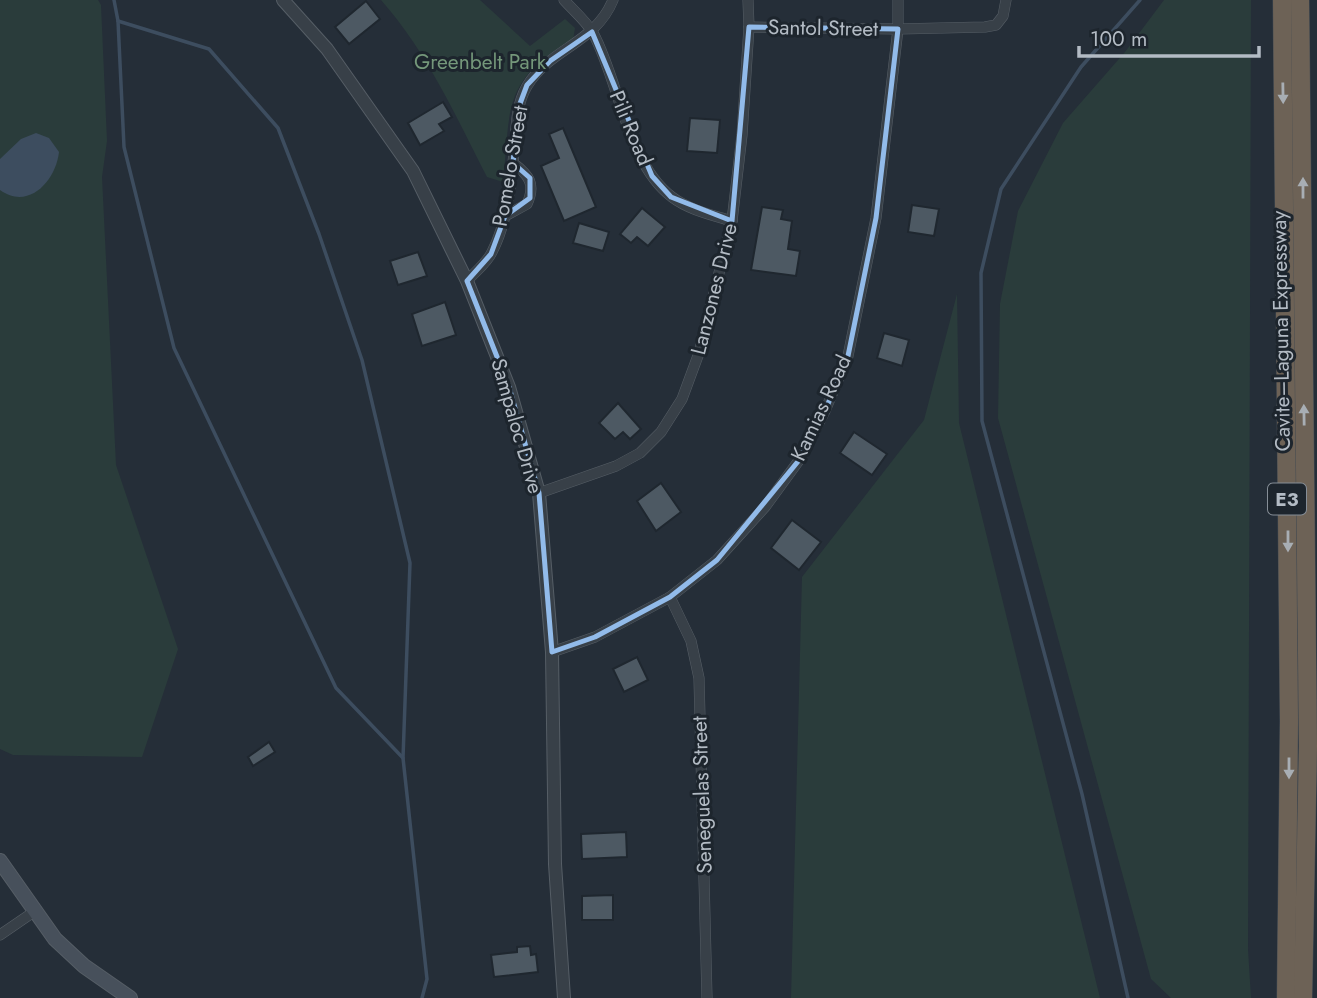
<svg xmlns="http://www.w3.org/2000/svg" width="1317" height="998" font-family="Jost,sans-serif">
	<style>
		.green { fill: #2a3c3b }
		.water { fill: #3d4d5f }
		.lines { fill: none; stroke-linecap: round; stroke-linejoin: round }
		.stream { stroke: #3d4d5f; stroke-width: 3.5 }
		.building { fill: #4d5963; stroke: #1f272f; stroke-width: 2 }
		.minor-casing { stroke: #565e66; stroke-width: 11 }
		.tertiary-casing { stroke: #565e66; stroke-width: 14 }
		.secondary-casing { stroke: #565e66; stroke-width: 16 }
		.motorway-casing { stroke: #434b53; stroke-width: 19 }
		.minor { stroke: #384048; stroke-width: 10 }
		.tertiary { stroke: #384048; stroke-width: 12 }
		.secondary { stroke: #47505b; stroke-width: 14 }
		.motorway { stroke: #6d6256; stroke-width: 18 }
		.oneway { fill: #a8aeb4 }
		.marked { fill: none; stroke: #92bbea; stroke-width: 5; stroke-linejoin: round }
		.labels { text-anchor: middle; stroke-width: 6; stroke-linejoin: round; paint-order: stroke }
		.shield { fill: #1d252d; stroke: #868e97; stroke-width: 2 }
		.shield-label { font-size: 19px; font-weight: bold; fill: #b3bbc4 }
		.street-label { font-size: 21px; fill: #b3bbc4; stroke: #1d252d }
		.park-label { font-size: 21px; fill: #74977a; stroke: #1d252d }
	</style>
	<rect width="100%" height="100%" fill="#252e38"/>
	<g class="green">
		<path d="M0,0H98L101,5L107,141L102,177L116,465L178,649L142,757L13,755L0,749Z"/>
		<path d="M381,0H480L530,46L565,19L575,28L573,40C501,80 511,109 503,182L487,177C456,116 427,52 381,0Z"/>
		<path d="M1164,0H1251L1248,949L1251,998H1171L1151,979L998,418L1000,304L1018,211L1063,123L1125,52Z"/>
		<path d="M957,294L959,423L1100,998H791L802,577L924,420Z"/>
	</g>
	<path class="water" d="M36,133L49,138L59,152C56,180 29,211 0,190V159L21,139Z"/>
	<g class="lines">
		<g class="stream">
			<path d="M114,0L118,21L124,147L174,348L336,688L403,758"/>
			<path d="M118,21L209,49L278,128L319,234L362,360L410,563L403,758L427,979L422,998"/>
			<path d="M1128,998L1082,794L982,421L981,273L1001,189L1081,67L1140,0"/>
		</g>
	</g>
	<g class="building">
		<path d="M366,1L380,19L349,44L335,27Z"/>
		<path d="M443,102L452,117L439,124L444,131L420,145L408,123Z"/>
		<path d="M690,118L720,120L717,153L687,151Z"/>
		<path d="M563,128L596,207L564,221L541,166L559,158L549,134Z"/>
		<path d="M912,205L939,209L934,236L908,232Z"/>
		<path d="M762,207L783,210L781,219L792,221L788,249L800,251L796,276L751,270Z"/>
		<path d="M642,208L665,227L648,246L637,237L631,243L620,234Z"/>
		<path d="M579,223L609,232L603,251L573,243Z"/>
		<path d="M418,252L427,276L398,285L390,261Z"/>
		<path d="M445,302L456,335L422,346L412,314Z"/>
		<path d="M884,333L909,340L902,366L877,358Z"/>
		<path d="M618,403L641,429L630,439L623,432L615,439L599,423Z"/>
		<path d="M854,432L887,454L872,475L840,453Z"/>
		<path d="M661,483L681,512L656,531L637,501Z"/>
		<path d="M792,520L821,542L799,570L771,548Z"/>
		<path d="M637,657L648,680L624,692L613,669Z"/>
		<path d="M269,742L275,752L253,766L248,757Z"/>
		<path d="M626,832L627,857L582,859L581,834Z"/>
		<path d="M613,895V920H582V896Z"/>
		<path d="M530,946L531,955L536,954L538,972L494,977L491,955L517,952V947Z"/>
	</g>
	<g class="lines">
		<g class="minor-casing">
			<g id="minor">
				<path d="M564,0C573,10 586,21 593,33C619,80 627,164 672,197C689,210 712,215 732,221"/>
				<path d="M749,27L898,29L985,27L996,25L1003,16L1006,0"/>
				<path d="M505,216L527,204C536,184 529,175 513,163"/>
				<path d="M467,281C475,272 487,263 492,252C509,219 511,180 515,143C516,123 517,103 527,86C550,48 595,44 613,0"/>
				<path d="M539,493L616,466L640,453L661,432L682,399L699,353L732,221L742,135L749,27L748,0"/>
				<path d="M670,597L691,641L699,678L707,998"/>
				<path d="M552,652L595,637L670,597L717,560L765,507L800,459L825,411L848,356L876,218L898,29V0"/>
				<path d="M0,935L35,911"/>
			</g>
		</g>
		<g class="tertiary-casing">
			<path id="tertiary" d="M283,0L327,49L413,171L467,281L509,387L539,493L552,652L555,864L564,998"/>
		</g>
		<g class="secondary-casing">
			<path id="secondary" d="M0,861L55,939L84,966L130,998"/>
		</g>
		<g class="motorway-casing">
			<g id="motorway">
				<path d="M1282,0L1289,721L1286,998"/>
				<path d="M1300,0L1308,746L1303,998"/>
			</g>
		</g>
		<use href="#minor" class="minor"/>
		<use href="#tertiary" class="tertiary"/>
		<use href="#secondary" class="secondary"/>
		<use href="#motorway" class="motorway"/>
	</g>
	<defs><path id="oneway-solid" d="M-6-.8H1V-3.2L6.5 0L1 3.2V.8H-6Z" transform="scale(1.75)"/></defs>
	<g class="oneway">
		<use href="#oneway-solid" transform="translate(1283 93) rotate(89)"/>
		<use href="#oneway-solid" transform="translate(1303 188) rotate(-90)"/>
		<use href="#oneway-solid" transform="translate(1304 415) rotate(-91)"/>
		<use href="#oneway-solid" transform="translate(1288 541) rotate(90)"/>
		<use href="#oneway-solid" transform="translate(1289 768) rotate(90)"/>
	</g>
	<path class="marked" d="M749,27L898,29L876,218L848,356L825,411L800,459L717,560L670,597L595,637L552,652L539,493L509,387L467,281L491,254L505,216L530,198V178L513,163L518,109L527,85L550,61L592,32L652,176L671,197L732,221Z"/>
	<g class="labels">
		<rect class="shield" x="1268" y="483.5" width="38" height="31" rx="5"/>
		<g class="shield-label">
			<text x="1287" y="506">E3</text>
		</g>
		<g class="street-label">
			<text transform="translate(823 28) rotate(1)" y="7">Santol Street</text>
			<text transform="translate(631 128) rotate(67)" y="7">Pili Road</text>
			<text transform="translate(510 166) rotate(-80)" y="7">Pomelo Street</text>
			<text transform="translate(714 289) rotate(-76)" y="7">Lanzones Drive</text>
			<text transform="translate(1281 331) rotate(-91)" y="7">Cavite–Laguna Expressway</text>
			<text transform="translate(821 408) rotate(-65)" y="7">Kamias Road</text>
			<text transform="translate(517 426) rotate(74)" y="7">Sampaloc Drive</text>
			<text transform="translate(702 795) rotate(-92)" y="7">Seneguelas Street</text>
		</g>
		<g class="park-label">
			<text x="480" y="69">Greenbelt Park</text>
		</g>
	</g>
	<path d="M1079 46v10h180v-10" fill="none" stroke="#b3bbc4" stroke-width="3.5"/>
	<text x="1090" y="46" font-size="21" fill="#b3bbc4" stroke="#1d252d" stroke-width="5" paint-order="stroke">100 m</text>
</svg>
